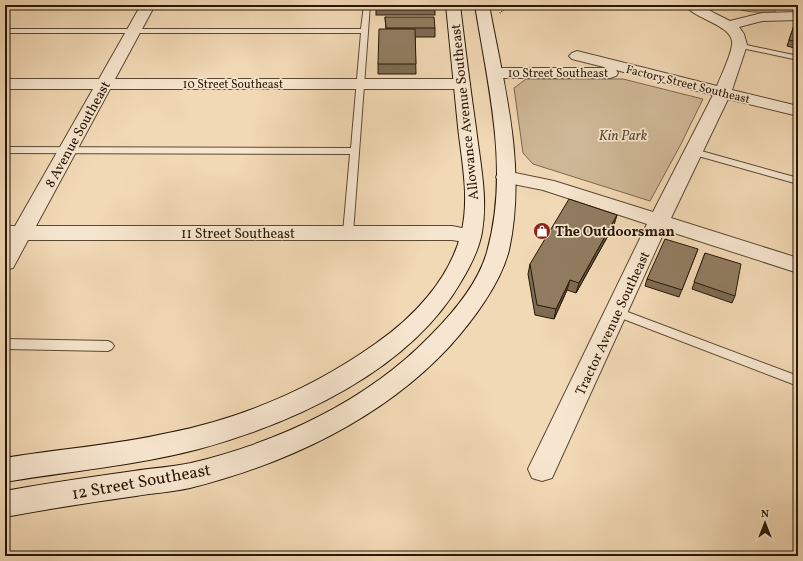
<svg xmlns="http://www.w3.org/2000/svg" width="803" height="561" font-family="Vollkorn,serif">
	<style>
		.green { fill: #cfb897; stroke: #7b684e }
		.lines { fill: none; stroke-linecap: round; stroke-linejoin: round }
		.lane-casing { stroke: #5a4832; stroke-width: 2 }
		.street-casing { stroke: #5a4832; stroke-width: 2 }
		.secondary-casing { stroke: #271706; stroke-width: 2 }
		.path { stroke: #271706; stroke-width: 2; stroke-dasharray: 0.5 1.5; stroke-linecap: butt }
		.lane { fill: #f7e6cf; fill-rule: evenodd }
		.street { fill: #f7e6cf; fill-rule: evenodd }
		.secondary { fill: #f7e6cf; fill-rule: evenodd }
		.wall { fill: #7d6b53; stroke: #271706 }
		.shaded-wall { fill: #665744; stroke: #271706 }
		.building { fill: #917c61; stroke: #271706 }
		.labels { text-anchor: middle; stroke-width: 3.5; stroke-linejoin: round; paint-order: stroke }
		.far-street-label { font-size: 12px; fill: #271706; stroke: #f7e6cf }
		.street-label { font-size: 14px; fill: #271706; stroke: #f7e6cf }
		.park-label { font-size: 14px; font-style: italic; fill: #594732; stroke: #f7e6cf }
		.poi-label { font-size: 14px; font-weight: bold; fill: #271706; stroke: #f7e6cf; text-anchor: start }
		.near-street-label { font-size: 17px; fill: #271706; stroke: #f7e6cf }
	</style>
	<rect width="100%" height="100%" fill="#f2d9b5"/>
	<filter id="stains"><feTurbulence type="fractalNoise" baseFrequency=".005" numOctaves="4"/><feColorMatrix values="0 0 0 0 .2 0 0 0 0 .09 0 0 0 0 .02 0 0 0 .5 -.17"/></filter>
	<radialGradient id="worn" r=".72"><stop offset=".6" stop-color="#630" stop-opacity="0"/><stop offset="1" stop-color="#630" stop-opacity=".3"/></radialGradient>
	<g class="green">
		<path d="M730,5H783L770,6L776,12C760,12 744,14 730,5Z"/>
		<path d="M526,79H623L703,99L681,144L650,201L533,164L523,153L514,88Z"/>
	</g>
	<g class="lines">
		<g class="lane-casing">
			<g id="lane">
				<path d="M364,5H370L353,233L352,235H344L343,233L350,154L5,153V147L351,148L361,33H5V29H361Z"/>
				<path d="M737,43L798,56V60L737,47Z"/>
				<path d="M694,149L798,178V184L691,154L689,152L691,150Z"/>
				<path d="M617,308L798,376V386L613,315L611,312L613,309Z"/>
				<path d="M5,339L108,341L112,343L114,346L112,349L108,351L5,349Z"/>
			</g>
		</g>
		<g class="street-casing">
			<g id="street">
				<path d="M141,5H155L115,79H462L468,81L470,84L468,87L462,89H110L36,226H452L477,231L480,236L477,241L470,243L452,240H28L13,268L5,270V244L7,240H5V226H15L93,89H5V79H99Z"/>
				<path d="M685,5H701L714,13L730,21L762,13L798,12V20L762,21L739,27L744,34L747,45L732,90L798,106V116L728,99L671,218L798,258V273L665,230L552,478L542,481L532,478L528,469L647,224L543,190L498,181L496,177L498,173L505,171L554,181L653,212L713,95L616,70L618,73L616,76L610,78H495L489,76L487,73L489,70L495,68H608L572,59L569,56L572,53L577,51L717,86C721,76 731,55 732,45C735,25 695,20 685,5Z"/>
			</g>
		</g>
		<g class="secondary-casing">
			<g id="secondary">
				<path d="M446,5H460C465,46 470,87 476,128C480,163 488,197 482,232C479,249 471,265 462,280C411,370 295,423 199,449C135,466 69,471 5,482V458C59,449 115,445 168,433C243,418 313,388 375,344C413,318 449,280 461,234C470,199 462,163 458,127C454,87 450,46 446,5Z"/>
				<path d="M475,5H489C504,86 527,167 509,250C501,283 472,322 449,347C382,419 286,464 190,488C172,492 154,493 136,496C92,502 48,509 5,517V491C48,483 91,477 134,471C153,468 172,467 191,463C279,442 367,401 430,336C453,313 478,284 487,252C510,170 488,87 475,5Z"/>
			</g>
		</g>
		<path class="path" d="M500,13L509,5"/>
		<use href="#lane" class="lane"/>
		<use href="#street" class="street"/>
		<use href="#secondary" class="secondary"/>
	</g>
	<g class="wall">
		<rect x="376" y="5" width="59" height="10"/>
		<path d="M798,14V49L787,46Z"/>
		<path d="M385,17L435,28V37H415L416,74H378V64L386,29Z"/>
		<path d="M614,225L576,293L567,290L554,319L535,315L528,274L530,264Z"/>
		<path d="M698,249L679,297L645,286L647,279Z"/>
		<path d="M705,253L735,296L732,303L692,289Z"/>
	</g>
	<g class="shaded-wall">
		<path d="M617,215L614,225L576,293L579,283Z"/>
		<path d="M570,280L567,290L554,319L556,309Z"/>
	</g>
	<g class="building">
		<rect x="376" y="5" width="59" height="1"/>
		<path d="M798,14V42L789,40Z"/>
		<path d="M385,17H434L435,28H386Z"/>
		<path d="M379,29H415L416,64H378Z"/>
		<path d="M569,199L617,215L579,283L570,280L556,309L537,305L530,264Z"/>
		<path d="M665,239L698,249L682,290L647,279Z"/>
		<path d="M705,253L741,264L735,296L694,282Z"/>
	</g>
	<defs>
		<g id="shop-disc" transform="scale(0.9)"><circle r="9.5" fill="#8f2418" stroke="#f7e6cf"/><path d="M-5-2.5h2.3a2.7 3.5 0 0 1 5.4 0H5L5.5 6h-11ZM-1.5-2.5h3a1.5 2.3 0 0 0-3 0Z" fill="#fff"/></g>
	</defs>
	<g fill-rule="evenodd">
		<use href="#shop-disc" x="542" y="231"/>
	</g>
	<g class="labels">
		<g class="far-street-label">
			<text x="558" y="77">10 Street Southeast</text>
			<text x="233" y="88">10 Street Southeast</text>
			<text transform="translate(688 84) rotate(14)" y="4">Factory Street Southeast</text>
		</g>
		<g class="street-label">
			<text transform="translate(464 112) rotate(-96)" y="5">Allowance Avenue Southeast</text>
			<text transform="translate(77 134) rotate(-61)" y="5">8 Avenue Southeast</text>
			<text x="238" y="238">11 Street Southeast</text>
			<text transform="translate(612 323) rotate(-65)" y="5">Tractor Avenue Southeast</text>
		</g>
		<g class="park-label">
			<text x="623" y="140">Kin Park</text>
		</g>
		<g class="poi-label">
			<text x="555" y="236">The Outdoorsman</text>
		</g>
		<g class="near-street-label">
			<text transform="translate(141 481) rotate(-10)" y="6">12 Street Southeast</text>
		</g>
	</g>
	<rect width="803" height="561" fill="none" stroke="#f2d9b5" stroke-width="20"/>
	<rect x="6" y="6" width="791" height="549" fill="none" stroke="#271706" stroke-width="2"/>
	<rect x="10" y="10" width="783" height="541" fill="none" stroke="#271706"/>
	<g transform="translate(765 523)" stroke="#f7e6cf" stroke-width="3" paint-order="stroke">
	<path d="M0-3L7 15L0 10L-7 15Z" fill="#271706"/>
	<text y="-6" font-size="11" font-weight="bold" text-anchor="middle" fill="#271706">N</text>
	</g>
	<rect width="100%" height="100%" filter="url(#stains)"/>
	<rect width="100%" height="100%" fill="url(#worn)"/>
</svg>
